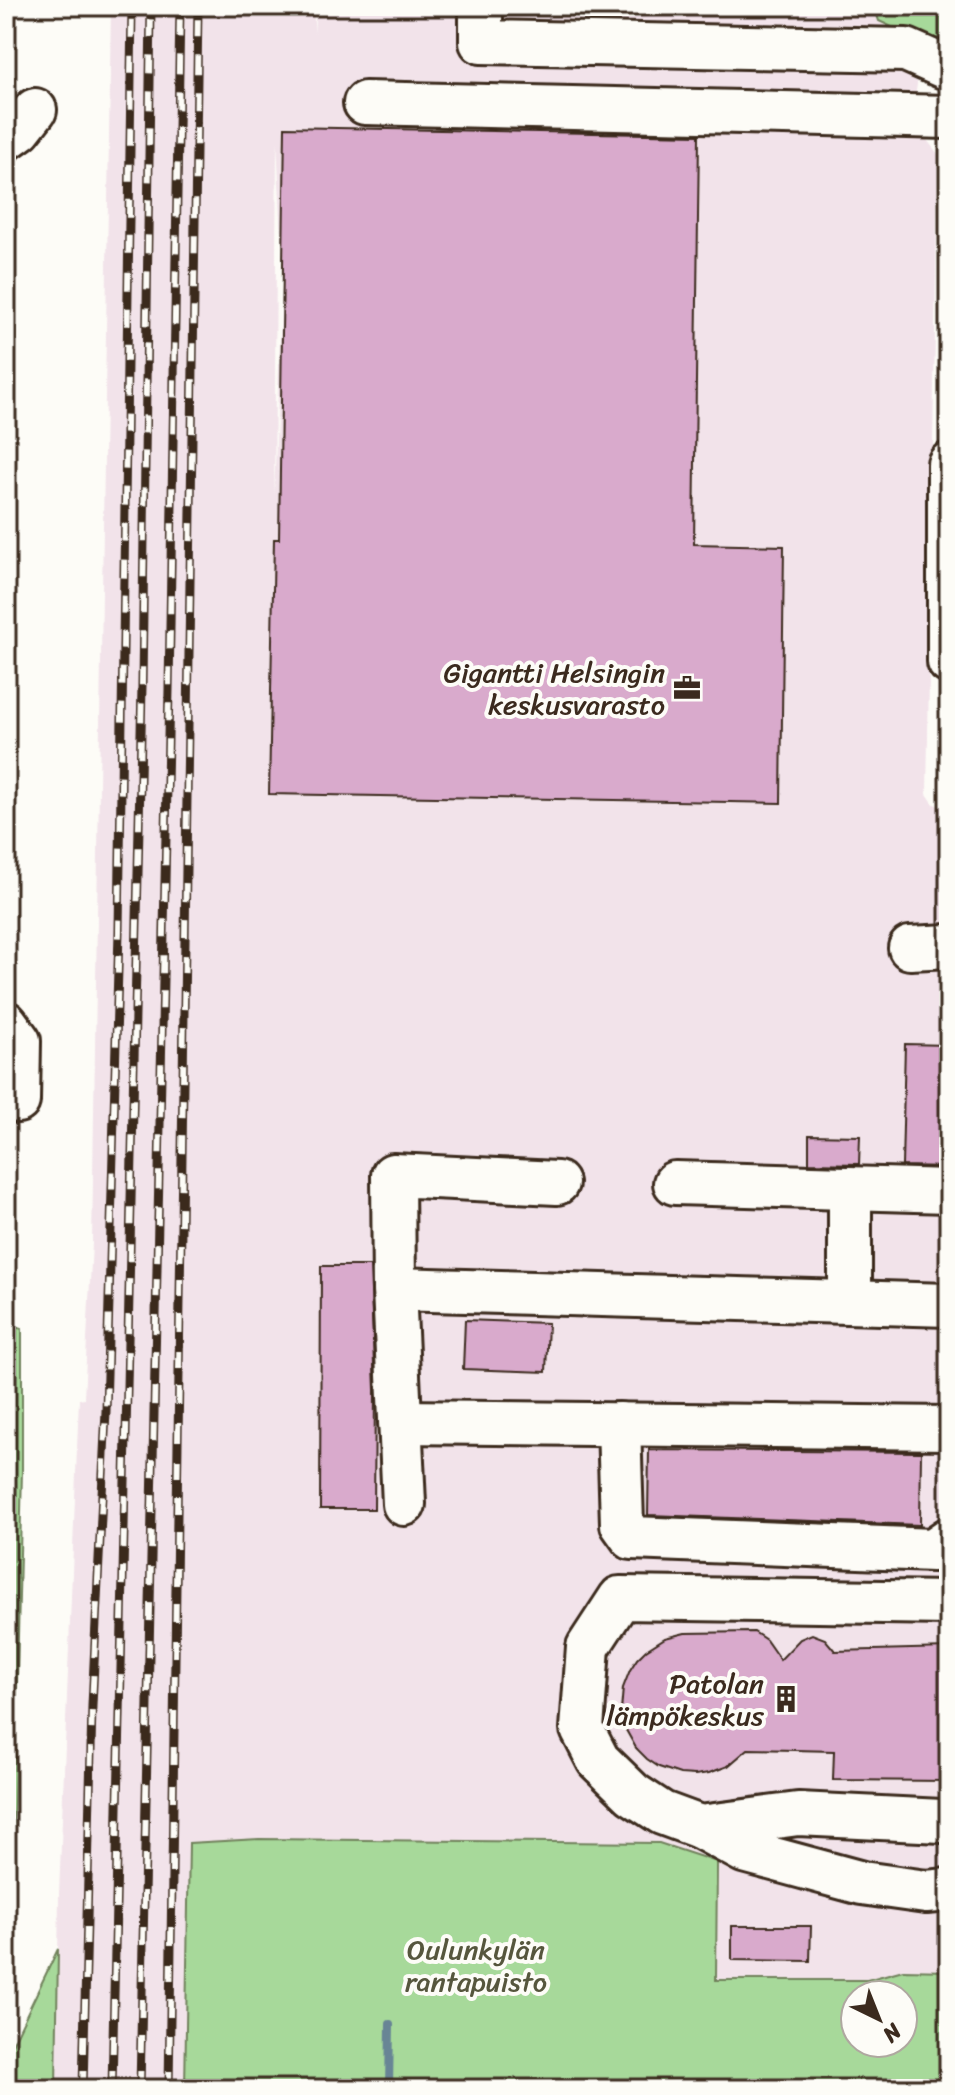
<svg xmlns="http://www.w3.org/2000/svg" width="955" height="2095" font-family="Sriracha,sans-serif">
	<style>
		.built { fill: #f2e3ea; fill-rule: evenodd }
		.green { fill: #a7d99a; stroke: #71825c; stroke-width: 2; fill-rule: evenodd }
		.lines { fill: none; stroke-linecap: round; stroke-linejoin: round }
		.stream { stroke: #678595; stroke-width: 8 }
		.building { fill: #d9aacc; stroke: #3b2a1e; stroke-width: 2 }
		.minor-casing { stroke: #3b2a1e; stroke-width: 48 }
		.minor { stroke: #fdfcf7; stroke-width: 42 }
		.rail-casing { stroke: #3b2a1e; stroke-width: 9 }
		.rail { stroke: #fdfcf7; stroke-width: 6; stroke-dasharray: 18; stroke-linecap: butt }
		.labels { text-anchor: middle; stroke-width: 8; stroke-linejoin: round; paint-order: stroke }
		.poi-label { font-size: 28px; fill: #3b2a1e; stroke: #fdfcf7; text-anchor: end }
		.park-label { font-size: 28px; fill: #56563d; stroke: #fdfcf7 }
	</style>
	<rect width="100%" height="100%" fill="#fdfcf7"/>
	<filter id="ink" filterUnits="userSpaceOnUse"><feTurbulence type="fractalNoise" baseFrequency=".0125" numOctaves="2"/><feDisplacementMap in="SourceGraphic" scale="16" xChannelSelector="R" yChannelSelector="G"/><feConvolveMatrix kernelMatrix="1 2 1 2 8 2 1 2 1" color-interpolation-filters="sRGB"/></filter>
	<g filter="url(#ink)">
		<path class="built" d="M111,6H313L315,33V6H892L925,32L916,91L919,130L938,154L927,794L934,804L949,810V1971L903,1970L867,1980H716L717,1862L659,1843L260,1839L256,2089H56L59,1894L79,1399L84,1398L92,1243ZM277,141L283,260L274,496L277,142Z"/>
		<g class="green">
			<path d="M874,6H949V40L916,38L879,21Z"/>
			<path d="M6,1324L22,1329V1471L10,1967L6,1983Z"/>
			<path d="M259,1839L659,1843L717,1862L716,1980H867L903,1970L949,1971V2089H185L189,1843ZM903,1995V2043H855V1995Z"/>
			<path d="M58,1949L56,2089H6V2057Z"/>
		</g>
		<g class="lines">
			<path class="stream" d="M389,2089L390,2024"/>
		</g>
		<g class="building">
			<path d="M285,127L699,135L694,544L784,546L781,803L269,794L274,539H279Z"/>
			<path d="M905,1044L949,1045V1167L902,1166Z"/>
			<path d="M809,1135L860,1136L859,1164L809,1163Z"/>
			<path d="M321,1266H370L375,1390L374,1509H320Z"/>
			<path d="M465,1320L548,1323L546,1372L463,1369Z"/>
			<path d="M649,1450L921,1452L920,1525L648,1515Z"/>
			<path d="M754,1632L766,1640L780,1660L800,1639L812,1634L825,1639L835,1651L949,1648V1781L833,1780L834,1751L748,1749L728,1766L709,1773L695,1775L680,1774L659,1767L647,1759L636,1748L626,1730L621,1711L623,1688L630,1670L637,1659L646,1650L665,1638L685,1633Z"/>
			<path d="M732,1926H811L810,1961L732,1960Z"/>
		</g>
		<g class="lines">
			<g class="minor-casing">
				<g id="minor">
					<path d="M481,6V42L906,50L949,69"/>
					<path d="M365,103L949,117"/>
					<path d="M6,139L20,129L35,110"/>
					<path d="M949,464V662"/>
					<path d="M910,948L949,946"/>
					<path d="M6,1023L19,1041L18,1101"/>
					<path d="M675,1183L949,1191"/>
					<path d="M394,1289L949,1305"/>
					<path d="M850,1302V1188"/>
					<path d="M400,1422L949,1428"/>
					<path d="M619,1424L622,1524L632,1538L933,1550L949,1539"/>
					<path d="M404,1504L394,1289L393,1175L557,1183"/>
					<path d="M949,1603L620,1598L588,1647L582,1729L598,1760L633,1794L662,1813L700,1827L798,1814L942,1821L949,1820"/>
					<path d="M700,1827L744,1851L862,1883L926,1892L949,1890"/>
				</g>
			</g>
			<use href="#minor" class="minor"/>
			<g class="rail-casing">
				<g id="rail">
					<path d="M83,2089L92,1706L106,1411L119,931L132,6"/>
					<path d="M112,2089L142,686L151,6"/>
					<path d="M140,2089L169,689L180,6"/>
					<path d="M169,2089L198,6"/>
				</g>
			</g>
			<use href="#rail" class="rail"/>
		</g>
	</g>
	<defs>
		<g id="office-bare" transform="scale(2.16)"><path d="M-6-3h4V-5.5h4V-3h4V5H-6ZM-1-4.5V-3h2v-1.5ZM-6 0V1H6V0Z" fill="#3b2a1e" stroke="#fdfcf7" stroke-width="2.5" paint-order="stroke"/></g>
		<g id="building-bare" transform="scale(2.16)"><path d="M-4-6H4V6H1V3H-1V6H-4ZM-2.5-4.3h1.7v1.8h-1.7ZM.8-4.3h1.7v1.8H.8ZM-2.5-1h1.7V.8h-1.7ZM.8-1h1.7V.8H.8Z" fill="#3b2a1e" stroke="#fdfcf7" stroke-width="2.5" paint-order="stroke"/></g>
	</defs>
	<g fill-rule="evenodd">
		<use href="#office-bare" x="687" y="688"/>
		<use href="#building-bare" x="786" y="1699"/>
	</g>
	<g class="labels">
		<g class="poi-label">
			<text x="665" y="682">Gigantti Helsingin<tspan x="665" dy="32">keskusvarasto</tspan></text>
			<text x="764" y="1693">Patolan<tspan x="764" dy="32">lämpökeskus</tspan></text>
		</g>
		<g class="park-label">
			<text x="476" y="1959">Oulunkylän<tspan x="476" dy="32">rantapuisto</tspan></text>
		</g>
	</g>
	<rect width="955" height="2095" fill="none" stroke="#fdfcf7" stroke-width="32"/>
	<rect x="16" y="16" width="923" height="2063" fill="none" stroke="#3b2a1e" stroke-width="3" filter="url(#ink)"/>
	<g transform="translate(879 2019) rotate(137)"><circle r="38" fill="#fdfcf7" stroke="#afa8a0" stroke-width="2"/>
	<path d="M0-6L14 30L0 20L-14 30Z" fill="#3b2a1e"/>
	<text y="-12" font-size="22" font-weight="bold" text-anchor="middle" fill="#3b2a1e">N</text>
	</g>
</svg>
